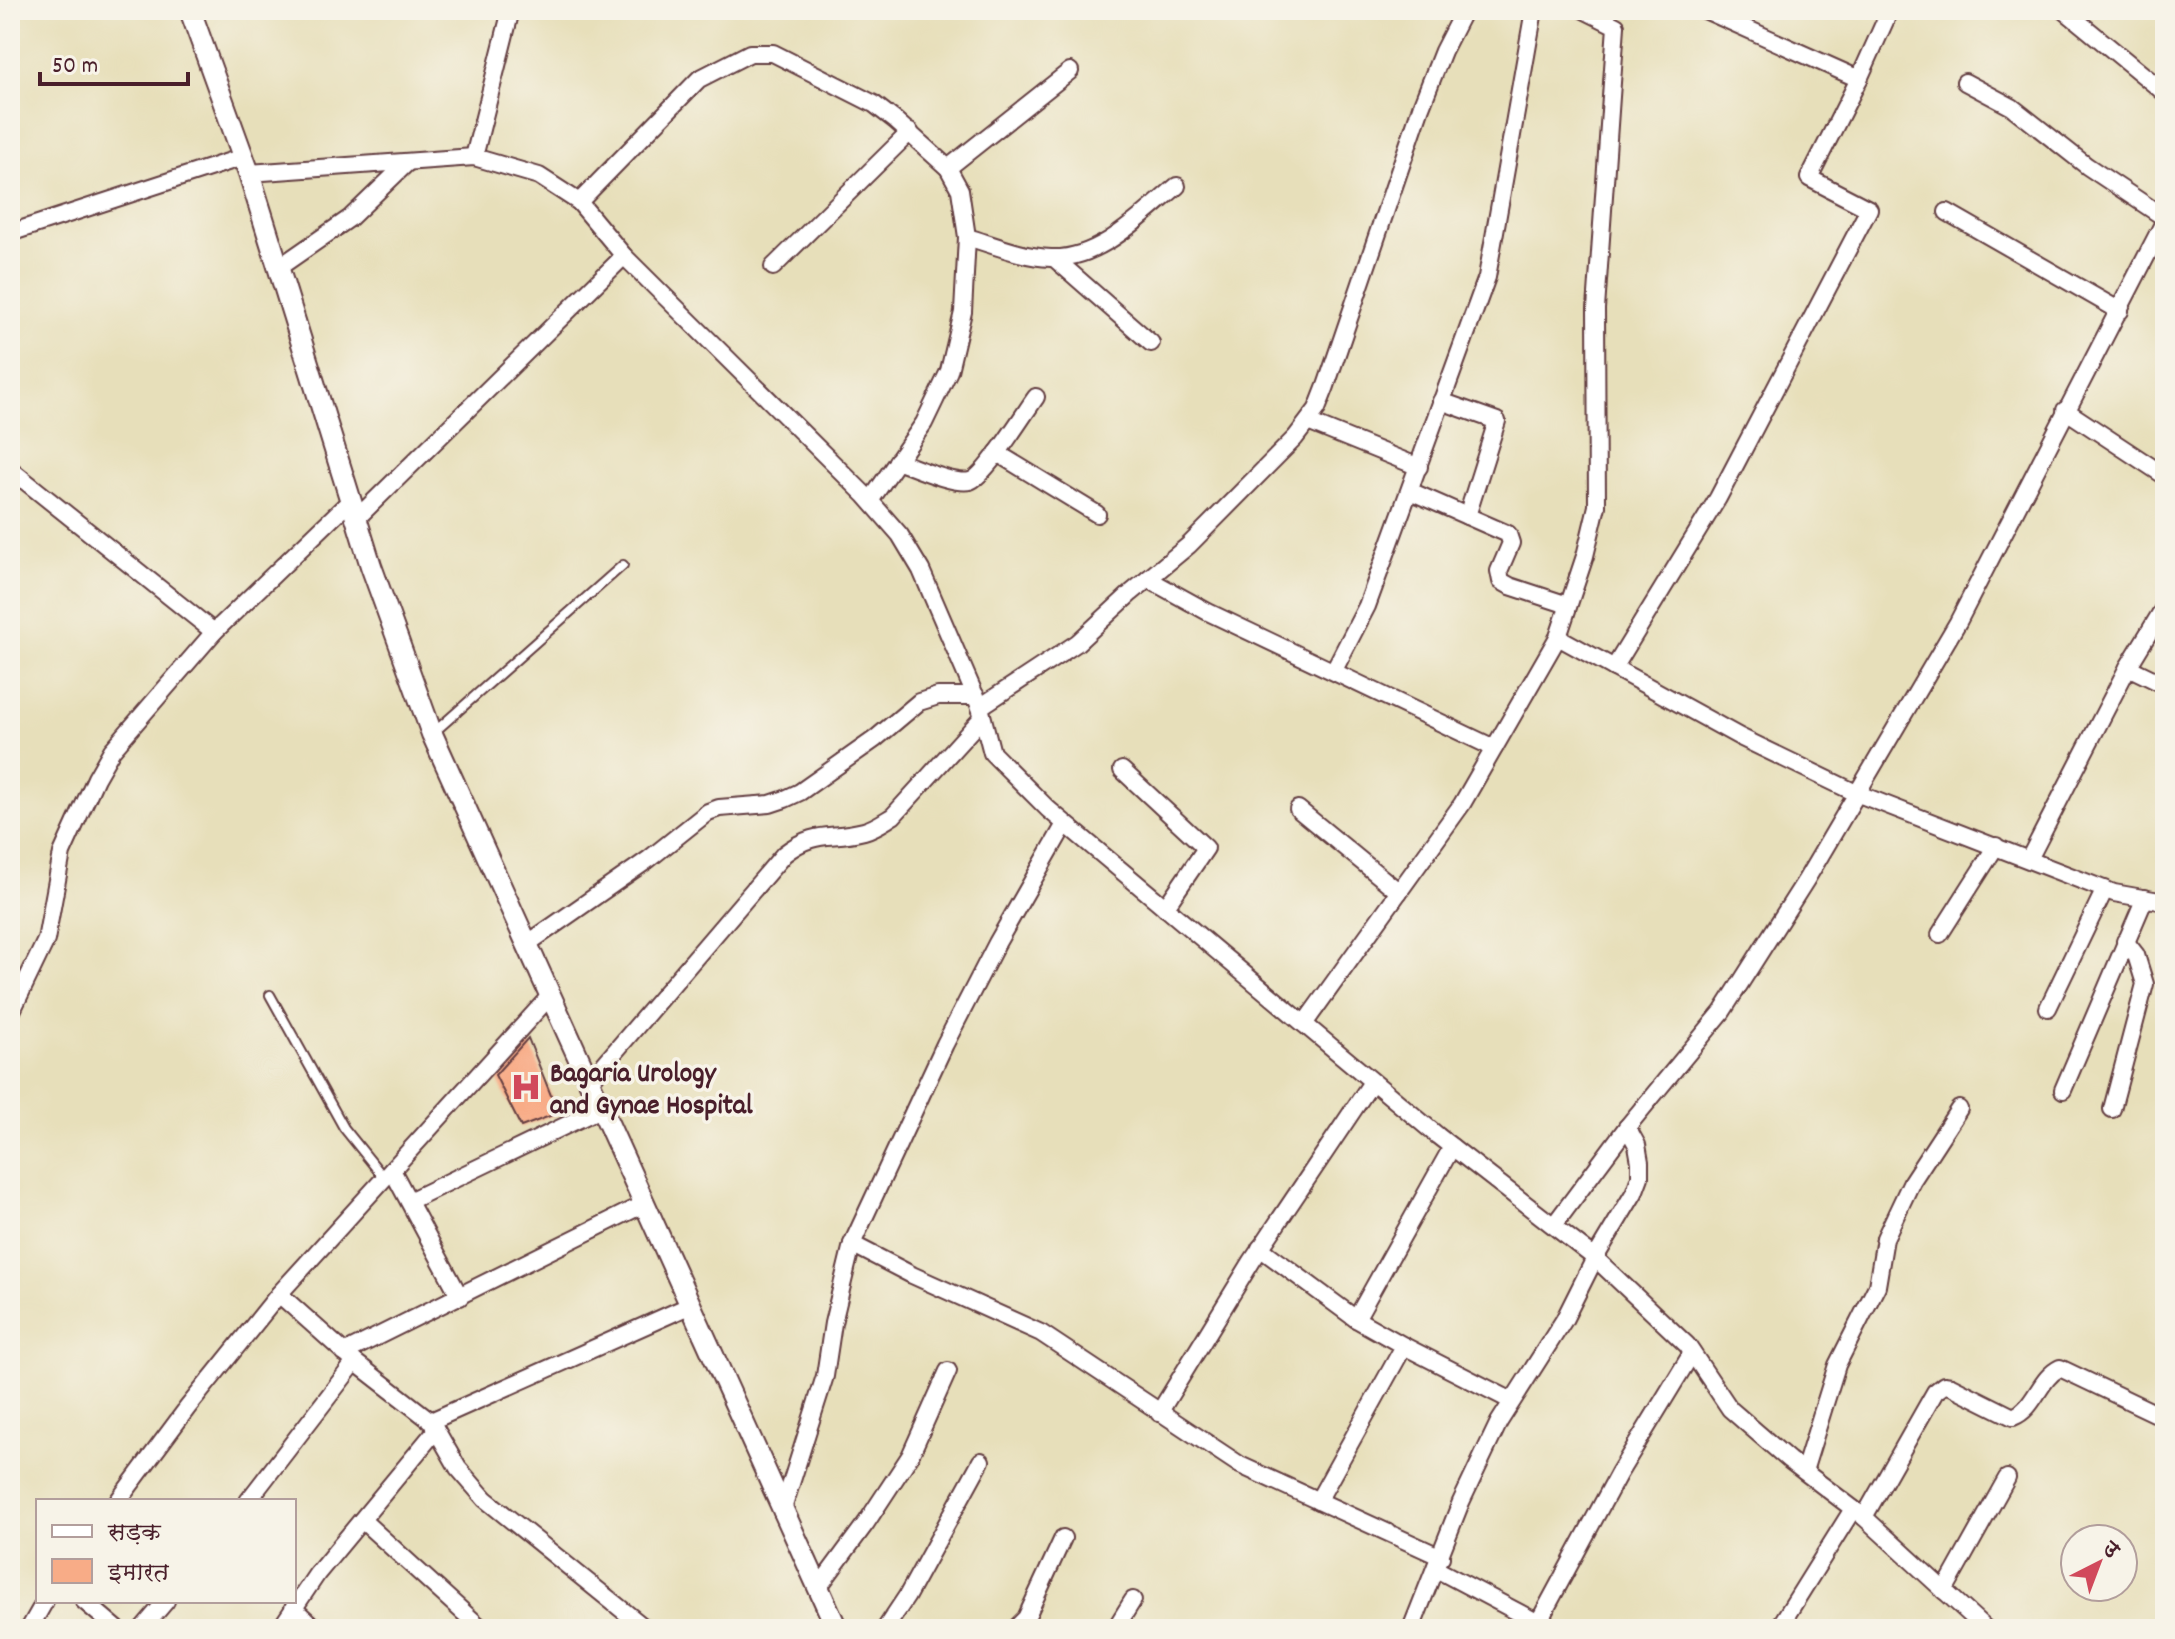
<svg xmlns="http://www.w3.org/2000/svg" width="2175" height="1639" font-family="Dekko,'Playpen Sans Deva',sans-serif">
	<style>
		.building { fill: #f8ac87 }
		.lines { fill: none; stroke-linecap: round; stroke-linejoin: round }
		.service-casing { stroke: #623c40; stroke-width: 12 }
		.minor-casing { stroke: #623c40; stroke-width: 20 }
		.tertiary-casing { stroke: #623c40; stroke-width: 24 }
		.service { stroke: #fff; stroke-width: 8 }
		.minor { stroke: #fff; stroke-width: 16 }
		.tertiary { stroke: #fff; stroke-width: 20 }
		.labels { text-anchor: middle; stroke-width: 7; stroke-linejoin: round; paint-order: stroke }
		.poi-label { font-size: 28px; font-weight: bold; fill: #4a1f2b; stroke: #f7f3e8; text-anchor: start }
	</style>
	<rect width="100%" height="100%" fill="#f7f3e8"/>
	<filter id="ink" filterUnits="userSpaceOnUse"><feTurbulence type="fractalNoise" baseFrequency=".0125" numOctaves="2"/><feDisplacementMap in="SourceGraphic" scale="16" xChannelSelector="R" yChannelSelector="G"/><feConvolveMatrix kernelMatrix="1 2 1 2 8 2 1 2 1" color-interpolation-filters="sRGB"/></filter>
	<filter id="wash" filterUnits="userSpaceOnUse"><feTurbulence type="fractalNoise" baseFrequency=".006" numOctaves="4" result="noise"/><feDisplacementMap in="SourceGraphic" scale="32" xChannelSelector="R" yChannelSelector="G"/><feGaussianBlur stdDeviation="1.8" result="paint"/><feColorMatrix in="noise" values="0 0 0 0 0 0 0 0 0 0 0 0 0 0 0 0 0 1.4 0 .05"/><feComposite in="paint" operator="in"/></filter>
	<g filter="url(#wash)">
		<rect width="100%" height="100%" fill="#e7dfba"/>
		<g id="blocks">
			<path class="building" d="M528,1038L558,1113L521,1127L495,1075Z"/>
		</g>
	</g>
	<g filter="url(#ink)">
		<use href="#blocks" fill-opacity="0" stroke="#623c40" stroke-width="2"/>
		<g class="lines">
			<g class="service-casing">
				<g id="service">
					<path d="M432,734L623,565"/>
					<path d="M270,995L344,1128L385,1179"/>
				</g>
			</g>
			<g class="minor-casing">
				<g id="minor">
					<path d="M1705,10L1859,79"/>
					<path d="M2064,10L2165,93"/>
					<path d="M1965,82L2012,107L2087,166L2165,218"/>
					<path d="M474,157L511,10"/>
					<path d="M948,168L1070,71"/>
					<path d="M249,173L474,157L539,176L579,202"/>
					<path d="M1947,212L2120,311"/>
					<path d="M10,233L243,157"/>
					<path d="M967,237C994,245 1022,257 1051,258C1100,260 1142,215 1177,186"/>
					<path d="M1054,258L1151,343"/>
					<path d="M773,267L910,132"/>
					<path d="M278,268L350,218L407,163"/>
					<path d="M1441,401L1497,421L1467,516"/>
					<path d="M2065,410L2165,476"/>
					<path d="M1308,422L1419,467"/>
					<path d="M997,453L1097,514"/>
					<path d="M897,461C914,467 954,485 970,481C985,477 1025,412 1036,397"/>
					<path d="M10,469L214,632"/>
					<path d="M1410,491L1508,534L1511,543L1499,571L1501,581L1510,586L1568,605"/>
					<path d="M870,501L924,423L949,371L963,312L967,237L960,190L948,168L896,121L874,104L773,53H750L699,79L579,202L624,256L865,495L900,535L921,570L980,707L992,753L1048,809L1304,1024L1438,1136L1595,1258L1687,1345L1730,1409L1789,1460L1864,1517L1986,1629"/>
					<path d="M356,519L624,256"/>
					<path d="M1148,579L1208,612L1494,748"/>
					<path d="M1558,637L1740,737L1856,793L2114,893L2165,902"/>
					<path d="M2128,667L2165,685"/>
					<path d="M1614,668L1718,498L1869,209L1809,178L1859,79L1890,10"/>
					<path d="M1334,670L1367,606L1487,277L1534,10"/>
					<path d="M980,707L1077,643L1131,593L1189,545L1295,438L1317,409L1326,386L1421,107L1443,51L1464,10"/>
					<path d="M1122,770L1206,848L1165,908"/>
					<path d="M1298,809L1399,892"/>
					<path d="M2029,859L2128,667L2165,606"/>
					<path d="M1940,934L1996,846"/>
					<path d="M527,944L649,859L708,812L719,808L770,804L785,799L800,792L875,739L919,702L938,696H976"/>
					<path d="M2048,1008L2105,889"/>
					<path d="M10,1015L46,940L62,853L96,778L112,750L214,632L350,501"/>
					<path d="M1304,1024L1462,804L1558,637L1585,556L1597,506L1596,309L1616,26L1584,10"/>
					<path d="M589,1082L784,854C816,829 830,840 864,831C875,828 883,822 893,816L982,718"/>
					<path d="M2063,1090L2145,898"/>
					<path d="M2112,1109L2145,984L2136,955L2125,941"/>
					<path d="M392,1170L460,1297"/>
					<path d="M409,1201L602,1108"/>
					<path d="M1554,1225L1627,1127L1722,1012L1806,880L1958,622L2165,220"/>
					<path d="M852,1244L912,1275L1041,1333L1240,1465L1441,1557"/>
					<path d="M1260,1248L1356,1319L1404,1346"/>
					<path d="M279,1294L355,1362L431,1421L458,1468L485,1499L646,1629"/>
					<path d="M1356,1319L1452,1147"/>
					<path d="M344,1353L644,1204"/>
					<path d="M1159,1413L1252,1261L1372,1082"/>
					<path d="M431,1421L691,1305"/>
					<path d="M1804,1471L1837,1365L1877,1286L1885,1238L1912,1181L1959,1109"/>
					<path d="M118,1501L188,1407L279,1294L550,996"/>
					<path d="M248,1501L355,1362"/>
					<path d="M1318,1501L1404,1346L1512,1401"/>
					<path d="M782,1512L825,1376L833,1323L852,1244L945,1044L997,943L1065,824"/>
					<path d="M1864,1517L1935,1392L1944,1385L1951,1386L2013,1417C2035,1409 2039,1378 2060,1368L2165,1418"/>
					<path d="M362,1520L482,1629"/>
					<path d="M1436,1569L1550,1629"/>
					<path d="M818,1588L866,1523L910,1456L948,1371"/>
					<path d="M1944,1591L2007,1478"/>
					<path d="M84,1601L117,1629"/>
					<path d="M293,1608L316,1629"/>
					<path d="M1538,1623L1619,1473L1692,1353"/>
					<path d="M29,1629L45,1601"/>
					<path d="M142,1629L166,1601"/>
					<path d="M280,1629L317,1574L436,1430"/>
					<path d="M885,1629L907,1596L981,1461"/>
					<path d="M1015,1629L1026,1618L1063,1538"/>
					<path d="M1115,1629L1133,1600"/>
					<path d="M1411,1629L1461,1502L1499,1422L1564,1320L1595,1258L1634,1193L1640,1177V1162L1637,1145L1627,1127"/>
					<path d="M1778,1629L1853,1509"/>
				</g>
			</g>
			<g class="tertiary-casing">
				<path id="tertiary" d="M190,10L249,173L371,566L432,734L837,1629"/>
			</g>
			<use href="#service" class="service"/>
			<use href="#minor" class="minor"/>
			<use href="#tertiary" class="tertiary"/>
		</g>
	</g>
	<defs>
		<g id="hospital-bare" transform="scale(2.4)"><path d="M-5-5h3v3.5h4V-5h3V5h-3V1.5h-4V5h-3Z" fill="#d1495b" stroke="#f7f3e8" stroke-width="2.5" paint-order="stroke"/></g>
	</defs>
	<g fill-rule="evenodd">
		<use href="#hospital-bare" x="526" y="1087"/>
	</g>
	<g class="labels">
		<g class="poi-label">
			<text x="550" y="1081">Bagaria Urology<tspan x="550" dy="32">and Gynae Hospital</tspan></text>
		</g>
	</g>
	<rect width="2175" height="1639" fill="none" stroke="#f7f3e8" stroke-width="40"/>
	<rect x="36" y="1499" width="260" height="104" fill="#f7f3e8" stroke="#b29e9c" stroke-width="2"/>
	<rect x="52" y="1525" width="40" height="12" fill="#ffffff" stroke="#b29e9c" stroke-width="2"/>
	<text x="108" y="1539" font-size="24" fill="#4a1f2b">सड़क</text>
	<rect x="52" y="1559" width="40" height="24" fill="#f8ac87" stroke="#b29e9c" stroke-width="2"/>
	<text x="108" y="1579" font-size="24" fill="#4a1f2b">इमारत</text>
	<g transform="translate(2099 1563) rotate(42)"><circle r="38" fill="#f7f3e8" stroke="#b29e9c" stroke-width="2"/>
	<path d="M0-6L14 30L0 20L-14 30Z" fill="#d1495b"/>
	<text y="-12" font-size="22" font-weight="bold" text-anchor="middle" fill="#4a1f2b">उ</text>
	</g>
	<path d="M40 72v12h148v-12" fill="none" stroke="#4a1f2b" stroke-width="4"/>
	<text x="52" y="72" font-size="24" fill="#4a1f2b" stroke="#f7f3e8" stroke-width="6" paint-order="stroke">50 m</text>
</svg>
